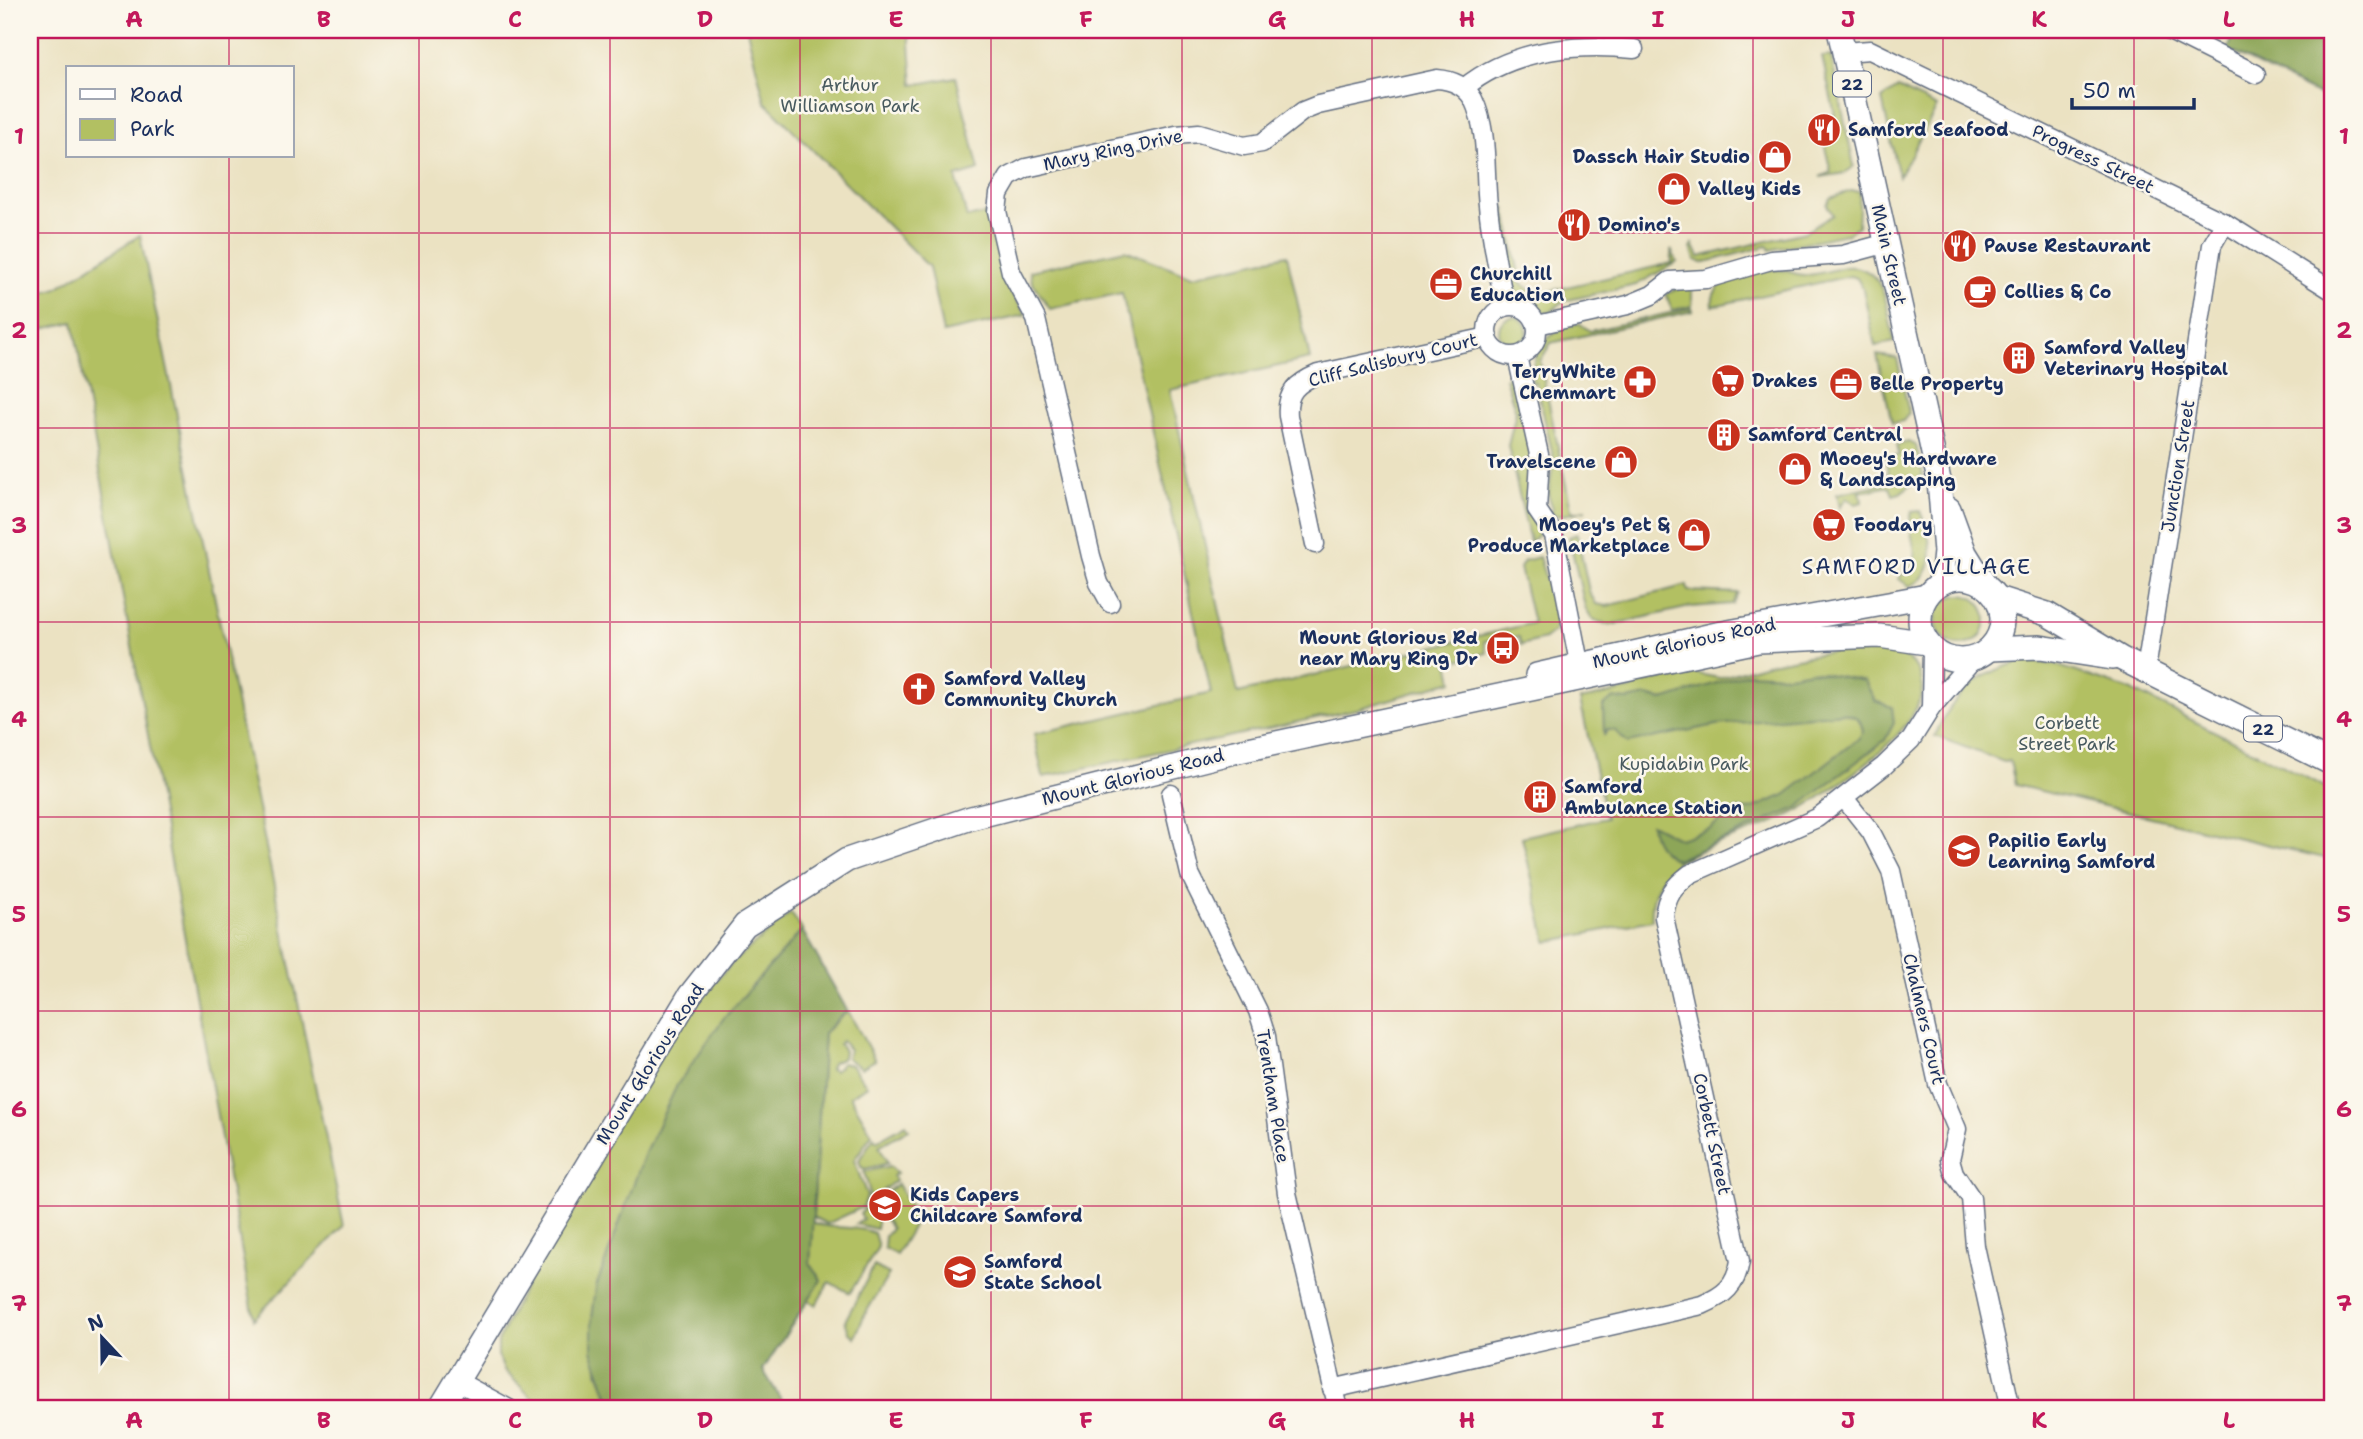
<svg xmlns="http://www.w3.org/2000/svg" width="2363" height="1439" font-family="'Shantell Sans',sans-serif">
	<style>
		.green { fill: #b2c062; stroke: #667860; stroke-width: 2 }
		.forest { fill: #8da658; stroke: #546a5b; stroke-width: 2 }
		.lines { fill: none; stroke-linecap: round; stroke-linejoin: round }
		.minor-casing { stroke: #646e81; stroke-width: 21 }
		.major-casing { stroke: #646e81; stroke-width: 26 }
		.minor { stroke: #fff; stroke-width: 18 }
		.major { stroke: #fff; stroke-width: 23 }
		.grid { fill: none; stroke: #c2185b; stroke-width: 2; stroke-opacity: 0.55 }
		.labels { text-anchor: middle; stroke-width: 5; stroke-linejoin: round; paint-order: stroke }
		.shield { fill: #fbf7ec; stroke: #5e6b89; stroke-width: 2 }
		.shield-label { font-size: 16px; font-weight: bold; fill: #1b2f5e }
		.park-label { font-size: 18px; fill: #485a5f; stroke: #fbf7ec }
		.poi-label { font-size: 18px; font-weight: bold; fill: #1b2f5e; stroke: #fbf7ec; text-anchor: start }
		.street-label { font-size: 18px; fill: #1b2f5e; stroke: #fbf7ec }
		.quarter-label { font-size: 21px; letter-spacing: 2px; fill: #1b2f5e; stroke: #fbf7ec }
		.neatline { fill: none; stroke: #c2185b; stroke-width: 2.5 }
		.grid-label { font-size: 23px; text-anchor: middle; font-weight: bold; fill: #c2185b }
	</style>
	<rect width="100%" height="100%" fill="#fbf7ec"/>
	<filter id="ink" filterUnits="userSpaceOnUse"><feTurbulence type="fractalNoise" baseFrequency=".0143" numOctaves="2"/><feDisplacementMap in="SourceGraphic" scale="14" xChannelSelector="R" yChannelSelector="G"/><feConvolveMatrix kernelMatrix="1 2 1 2 8 2 1 2 1" color-interpolation-filters="sRGB"/></filter>
	<filter id="wash" filterUnits="userSpaceOnUse"><feTurbulence type="fractalNoise" baseFrequency=".00686" numOctaves="4" result="noise"/><feDisplacementMap in="SourceGraphic" scale="28" xChannelSelector="R" yChannelSelector="G"/><feGaussianBlur stdDeviation="1.57" result="paint"/><feColorMatrix in="noise" values="0 0 0 0 0 0 0 0 0 0 0 0 0 0 0 0 0 1.4 0 .05"/><feComposite in="paint" operator="in"/></filter>
	<g filter="url(#wash)">
		<rect width="100%" height="100%" fill="#ebe2c2"/>
		<g class="green">
			<path d="M747,30H909L913,85L956,77L979,170L956,177L967,218L990,213L1010,290L1026,315L943,333L929,267L765,102Z"/>
			<path d="M1831,56L1854,166L1846,173L1820,177L1831,172L1823,139L1827,138L1823,118L1835,115L1822,57Z"/>
			<path d="M1898,88L1937,107L1899,177L1882,99Z"/>
			<path d="M1851,191H1860L1858,226L1846,234L1770,250L1768,246L1702,263L1695,260L1691,248L1693,244L1699,257L1805,232L1833,215L1827,205L1830,198Z"/>
			<path d="M1505,208L1521,283L1536,294L1672,263L1671,249L1677,262L1636,285L1564,301L1549,313C1503,305 1502,247 1493,211Z"/>
			<path d="M140,235L344,1226L254,1319L73,322L30,332V295L55,289Z"/>
			<path d="M1125,250L1192,276L1287,255L1310,359L1170,390L1238,693L1533,623L1520,568L1524,561L1539,557L1557,615L1554,631L1545,639L1521,645L1519,637L1484,641L1487,653L1449,662L1453,681L1357,709L1043,777L1034,734L1211,693L1122,293L1050,309L1032,282L1030,271Z"/>
			<path d="M1845,267C1887,264 1887,310 1894,342L1875,346L1863,289L1857,278L1850,276L1713,306C1708,277 1759,267 1781,270C1790,271 1799,276 1808,275C1820,274 1833,270 1845,267Z"/>
			<path d="M1684,286L1692,287V306L1672,310L1666,294Z"/>
			<path d="M1692,308L1693,311L1551,343L1540,361L1571,509L1573,512L1586,510L1559,516L1549,513L1553,509L1548,494L1554,460L1536,383H1532C1531,348 1547,332 1579,323L1590,331Z"/>
			<circle cx="1513" cy="331" r="14"/>
			<path d="M1877,355L1897,358L1909,413L1903,421L1892,423Z"/>
			<path d="M1512,374L1531,453L1527,504L1540,533L1530,542L1508,446L1516,412L1505,378Z"/>
			<path d="M1908,442L1916,445L1923,475L1900,493L1893,495L1890,486L1860,492L1862,502L1856,504L1846,498L1840,507L1837,494L1885,483L1884,475L1889,474L1885,458L1899,455L1897,445Z"/>
			<path d="M1920,511C1930,535 1942,573 1910,586L1898,579C1902,573 1910,571 1913,563C1919,546 1905,530 1912,512Z"/>
			<path d="M1577,534L1589,591L1596,604L1607,606L1687,585L1688,591L1738,593L1732,604L1690,607L1611,625C1598,624 1589,619 1585,607L1569,537Z"/>
			<circle cx="1961" cy="620" r="25"/>
			<path d="M1856,647C1907,648 1944,670 1907,723C1888,750 1828,794 1799,810C1760,832 1715,840 1677,862C1659,879 1650,895 1652,920L1547,942L1522,837L1606,818L1580,700L1631,689L1641,683L1694,673L1719,678L1770,663Z"/>
			<path d="M2024,660L2056,665L2136,692L2333,791V860L2015,785L2010,761L2004,762L1935,736C1956,689 1975,676 2024,660Z"/>
			<path d="M791,913L802,930L723,1019L618,1233L596,1287L598,1372L613,1409H543L504,1370L498,1356V1342L506,1324L550,1237L662,1047L708,989L734,961Z"/>
			<path d="M848,1011L875,1060L861,1068L847,1058L849,1050L842,1041L839,1044L844,1051L843,1058L832,1063L830,1069L835,1071L842,1063L851,1065L867,1086L850,1096L872,1134L854,1160L867,1196L863,1207L827,1224L813,1217L824,1033Z"/>
			<path d="M906,1124L909,1129L879,1146L888,1163L865,1169L861,1167L859,1160L874,1137L876,1141Z"/>
			<path d="M890,1166L897,1173L893,1176L895,1181L882,1191L876,1229L856,1224L863,1219L860,1214C875,1201 869,1189 864,1172Z"/>
			<path d="M897,1184L915,1215L911,1220L913,1226L896,1255L884,1248L885,1236L891,1229L883,1215L886,1193Z"/>
			<path d="M812,1222C831,1231 854,1224 874,1233L878,1247L850,1293L829,1282L816,1305L808,1300L821,1280L810,1264Z"/>
			<path d="M874,1266L889,1274L864,1316L855,1337L849,1332L845,1321Z"/>
		</g>
		<g class="forest">
			<path d="M2235,30H2333V102L2228,50Z"/>
			<path d="M1811,671L1865,681L1875,701L1892,707L1894,723L1885,740L1797,808L1676,860C1661,853 1652,840 1651,824L1680,839L1711,828L1728,813L1738,809L1749,810L1785,795L1858,739L1863,732C1861,718 1856,716 1843,713L1716,725L1628,743L1614,730H1607L1604,736L1603,706L1614,698L1627,700L1647,696L1663,700L1748,673L1788,675Z"/>
			<path d="M802,930L847,1010L824,1033L810,1264L821,1280L763,1370L787,1409H613L592,1350V1318L596,1287L645,1153L677,1085L723,1019Z"/>
		</g>
	</g>
	<g filter="url(#ink)">
		<g class="lines">
			<g class="minor-casing">
				<g id="minor">
					<path d="M2168,30L2256,74"/>
					<path d="M1844,52L1870,50L2225,223L2333,291"/>
					<path d="M1464,88C1512,49 1574,43 1634,49"/>
					<circle cx="1512" cy="331" r="25"/>
					<path d="M1537,325L1628,305L1652,295L1670,281L1706,279L1771,260L1843,255L1884,244"/>
					<path d="M1517,356L1540,459L1537,510L1554,535L1582,678"/>
					<path d="M1315,544L1288,416C1286,392 1297,383 1318,374L1488,337"/>
					<path d="M1110,603L1099,583L1091,556L1036,319L1011,272L997,211L999,194L1009,177L1026,168L1176,135L1199,133L1244,146L1262,143L1303,111L1318,105L1437,79C1451,80 1465,85 1473,99C1489,132 1484,171 1488,205C1491,239 1499,273 1505,307"/>
					<path d="M2146,670L2212,245L2225,223"/>
					<path d="M1931,708L1932,649"/>
					<path d="M1171,794L1190,874L1258,1011L1266,1036L1287,1193L1338,1409"/>
					<path d="M1844,798L1871,832L1891,871L1938,1084L1957,1129L1950,1159L1954,1173L1971,1198L1975,1246L2011,1409"/>
					<path d="M457,1381L509,1409"/>
					<path d="M1332,1389L1702,1305C1725,1295 1736,1286 1740,1261L1664,917C1666,896 1674,886 1690,874L1817,818L1884,766L1911,740L1931,708L1974,658"/>
				</g>
			</g>
			<g class="major-casing">
				<g id="major">
					<path d="M1839,30L1939,480L1945,552L1942,582"/>
					<path d="M1949,509L1965,553L1985,585"/>
					<circle cx="1961" cy="619" r="41"/>
					<path d="M1997,598L2047,614L2122,659L2333,764"/>
					<path d="M1989,649L2040,647L2112,658"/>
					<path d="M1537,675L1717,634L1927,596"/>
					<path d="M440,1409L690,995L745,925L847,860L971,818L1234,752L1758,641L1879,636L1927,643"/>
				</g>
			</g>
			<use href="#minor" class="minor"/>
			<use href="#major" class="major"/>
		</g>
	</g>
	<path class="grid" d="M229,30V68M419,30V1409M610,30V1409M800,30V1409M991,30V1409M1182,30V1409M1372,30V1409M1562,30V1409M1753,30V1409M1943,30V1409M2134,30V1409M229,156V1409M30,233H2333M30,428H2333M30,622H2333M30,817H2333M30,1011H2333M30,1206H2333"/>
	<defs>
		<g id="restaurant-disc" transform="scale(1.75)"><circle r="9.5" fill="#c8321e" stroke="#fbf7ec"/><path d="M-5-6h1v4h1v-4h1v4h1v-4h1v5L-1.5 .5V6h-2V.5L-5-1ZM5-6V6H3V1.5H1.5Q1.5-4 5-6Z" fill="#fff"/></g>
		<g id="shop-disc" transform="scale(1.75)"><circle r="9.5" fill="#c8321e" stroke="#fbf7ec"/><path d="M-5-2.5h2.3a2.7 3.5 0 0 1 5.4 0H5L5.5 6h-11ZM-1.5-2.5h3a1.5 2.3 0 0 0-3 0Z" fill="#fff"/></g>
		<g id="office-disc" transform="scale(1.75)"><circle r="9.5" fill="#c8321e" stroke="#fbf7ec"/><path d="M-6-3h4V-5.5h4V-3h4V5H-6ZM-1-4.5V-3h2v-1.5ZM-6 0V1H6V0Z" fill="#fff"/></g>
		<g id="cafe-disc" transform="scale(1.75)"><circle r="9.5" fill="#c8321e" stroke="#fbf7ec"/><path d="M-5.5-4.5H6V0H3Q3 3.5 0 3.5H-2.5Q-5.5 3.5-5.5 0ZM3-3.2v2h1.7v-2ZM-6 4.5H4V6H-6Z" fill="#fff"/></g>
		<g id="building-disc" transform="scale(1.75)"><circle r="9.5" fill="#c8321e" stroke="#fbf7ec"/><path d="M-4-6H4V6H1V3H-1V6H-4ZM-2.5-4.3h1.7v1.8h-1.7ZM.8-4.3h1.7v1.8H.8ZM-2.5-1h1.7V.8h-1.7ZM.8-1h1.7V.8H.8Z" fill="#fff"/></g>
		<g id="supermarket-disc" transform="scale(1.75)"><circle r="9.5" fill="#c8321e" stroke="#fbf7ec"/><path d="M-6-5.5h2.5l.6 2H6L4.5 2H-2.5L-4.4-4H-6ZM-1.5 3.2a1.3 1.3 0 1 0 .1 0ZM3 3.2a1.3 1.3 0 1 0 .1 0Z" fill="#fff"/></g>
		<g id="pharmacy-disc" transform="scale(1.75)"><circle r="9.5" fill="#c8321e" stroke="#fbf7ec"/><path d="M-2-6h4v4h4v4h-4v4h-4v-4h-4v-4h4Z" fill="#fff"/></g>
		<g id="bus-disc" transform="scale(1.75)"><circle r="9.5" fill="#c8321e" stroke="#fbf7ec"/><path d="M-5-6H5V4H4V6H2V4H-2V6H-4V4H-5ZM-3.5-4V0h7V-4ZM-3.5 1.2v1.5H-2V1.2ZM2 1.2v1.5H3.5V1.2Z" fill="#fff"/></g>
		<g id="church-disc" transform="scale(1.75)"><circle r="9.5" fill="#c8321e" stroke="#fbf7ec"/><path d="M-1.2-6h2.4v3.5h3.3v2.4h-3.3V6h-2.4V-.1h-3.3v-2.4h3.3Z" fill="#fff"/></g>
		<g id="school-disc" transform="scale(1.75)"><circle r="9.5" fill="#c8321e" stroke="#fbf7ec"/><path d="M0-5L7-2L0 1L-7-2ZM-4 1L0 2.5L4 1V4Q0 6-4 4Z" fill="#fff"/></g>
	</defs>
	<g fill-rule="evenodd">
		<use href="#restaurant-disc" x="1824" y="130"/>
		<use href="#shop-disc" x="1775" y="157"/>
		<use href="#shop-disc" x="1674" y="189"/>
		<use href="#restaurant-disc" x="1574" y="225"/>
		<use href="#restaurant-disc" x="1960" y="246"/>
		<use href="#office-disc" x="1446" y="284"/>
		<use href="#cafe-disc" x="1980" y="292"/>
		<use href="#building-disc" x="2019" y="358"/>
		<use href="#supermarket-disc" x="1728" y="381"/>
		<use href="#pharmacy-disc" x="1640" y="382"/>
		<use href="#office-disc" x="1846" y="384"/>
		<use href="#building-disc" x="1724" y="435"/>
		<use href="#shop-disc" x="1621" y="462"/>
		<use href="#shop-disc" x="1795" y="469"/>
		<use href="#supermarket-disc" x="1829" y="525"/>
		<use href="#shop-disc" x="1694" y="535"/>
		<use href="#bus-disc" x="1503" y="648"/>
		<use href="#church-disc" x="919" y="689"/>
		<use href="#building-disc" x="1540" y="797"/>
		<use href="#school-disc" x="1964" y="851"/>
		<use href="#school-disc" x="885" y="1205"/>
		<use href="#school-disc" x="960" y="1272"/>
	</g>
	<g class="labels">
		<g class="shield">
			<rect x="1833" y="71.5" width="38" height="25" rx="5"/>
			<rect x="2244" y="716.5" width="38" height="25" rx="5"/>
		</g>
		<g class="shield-label">
			<text x="1852" y="90">22</text>
			<text x="2263" y="735">22</text>
		</g>
		<g class="park-label">
			<text x="850" y="91">Arthur<tspan x="850" dy="21">Williamson Park</tspan></text>
			<text x="2067" y="729">Corbett<tspan x="2067" dy="21">Street Park</tspan></text>
			<text x="1684" y="770">Kupidabin Park</text>
		</g>
		<g class="poi-label">
			<text x="1848" y="136">Samford Seafood</text>
			<text x="1750" y="163" text-anchor="end">Dassch Hair Studio</text>
			<text x="1698" y="195">Valley Kids</text>
			<text x="1598" y="231">Domino's</text>
			<text x="1984" y="252">Pause Restaurant</text>
			<text x="1470" y="280">Churchill<tspan x="1470" dy="21">Education</tspan></text>
			<text x="2004" y="298">Collies &amp; Co</text>
			<text x="2044" y="354">Samford Valley<tspan x="2044" dy="21">Veterinary Hospital</tspan></text>
			<text x="1616" y="378" text-anchor="end">TerryWhite<tspan x="1616" dy="21">Chemmart</tspan></text>
			<text x="1752" y="387">Drakes</text>
			<text x="1870" y="390">Belle Property</text>
			<text x="1748" y="441">Samford Central</text>
			<text x="1820" y="465">Mooey's Hardware<tspan x="1820" dy="21">&amp; Landscaping</tspan></text>
			<text x="1596" y="468" text-anchor="end">Travelscene</text>
			<text x="1670" y="531" text-anchor="end">Mooey's Pet &amp;<tspan x="1670" dy="21">Produce Marketplace</tspan></text>
			<text x="1854" y="531">Foodary</text>
			<text x="1478" y="644" text-anchor="end">Mount Glorious Rd<tspan x="1478" dy="21">near Mary Ring Dr</tspan></text>
			<text x="944" y="685">Samford Valley<tspan x="944" dy="21">Community Church</tspan></text>
			<text x="1564" y="793">Samford<tspan x="1564" dy="21">Ambulance Station</tspan></text>
			<text x="1988" y="847">Papilio Early<tspan x="1988" dy="21">Learning Samford</tspan></text>
			<text x="910" y="1201">Kids Capers<tspan x="910" dy="21">Childcare Samford</tspan></text>
			<text x="984" y="1268">Samford<tspan x="984" dy="21">State School</tspan></text>
		</g>
		<g class="street-label">
			<text transform="translate(1113 150) rotate(-12)" y="6">Mary Ring Drive</text>
			<text transform="translate(2093 159) rotate(26)" y="6">Progress Street</text>
			<text transform="translate(1889 255) rotate(77)" y="6">Main Street</text>
			<text transform="translate(1393 360) rotate(-14)" y="6">Cliff Salisbury Court</text>
			<text transform="translate(2178 466) rotate(-81)" y="6">Junction Street</text>
			<text transform="translate(1684 643) rotate(-12)" y="6">Mount Glorious Road</text>
			<text transform="translate(1133 777) rotate(-14)" y="6">Mount Glorious Road</text>
			<text transform="translate(1924 1019) rotate(77)" y="6">Chalmers Court</text>
			<text transform="translate(650 1064) rotate(-58)" y="6">Mount Glorious Road</text>
			<text transform="translate(1273 1096) rotate(81)" y="6">Trentham Place</text>
			<text transform="translate(1712 1134) rotate(78)" y="6">Corbett Street</text>
		</g>
		<g class="quarter-label">
			<text x="1917" y="574">SAMFORD VILLAGE</text>
		</g>
	</g>
	<rect width="2363" height="1439" fill="none" stroke="#fbf7ec" stroke-width="77"/>
	<rect x="66" y="66" width="228" height="91" fill="#fbf7ec" stroke="#a1a7b3" stroke-width="2"/>
	<rect x="80" y="89" width="35" height="10" fill="#ffffff" stroke="#a1a7b3" stroke-width="2"/>
	<text x="130" y="102" font-size="21" fill="#1b2f5e">Road</text>
	<rect x="80" y="119" width="35" height="21" fill="#b2c062" stroke="#a1a7b3" stroke-width="2"/>
	<text x="130" y="136" font-size="21" fill="#1b2f5e">Park</text>
	<g transform="translate(102 1338) rotate(338)" stroke="#fbf7ec" stroke-width="5" paint-order="stroke">
	<path d="M0-5L12 26L0 18L-12 26Z" fill="#1b2f5e"/>
	<text y="-10" font-size="19" font-weight="bold" text-anchor="middle" fill="#1b2f5e">N</text>
	</g>
	<path d="M2072 98v10h122v-10" fill="none" stroke="#1b2f5e" stroke-width="3.5"/>
	<text x="2083" y="98" font-size="21" fill="#1b2f5e" stroke="#fbf7ec" stroke-width="5" paint-order="stroke">50 m</text>
	<rect x="38" y="38" width="2286" height="1362" class="neatline"/>
	<g class="grid-label">
		<text x="134" y="27">A</text>
		<text x="324" y="27">B</text>
		<text x="515" y="27">C</text>
		<text x="705" y="27">D</text>
		<text x="896" y="27">E</text>
		<text x="1086" y="27">F</text>
		<text x="1277" y="27">G</text>
		<text x="1467" y="27">H</text>
		<text x="1658" y="27">I</text>
		<text x="1848" y="27">J</text>
		<text x="2039" y="27">K</text>
		<text x="2229" y="27">L</text>
		<text x="19" y="144">1</text>
		<text x="2344" y="144">1</text>
		<text x="19" y="338">2</text>
		<text x="2344" y="338">2</text>
		<text x="19" y="533">3</text>
		<text x="2344" y="533">3</text>
		<text x="19" y="727">4</text>
		<text x="2344" y="727">4</text>
		<text x="19" y="922">5</text>
		<text x="2344" y="922">5</text>
		<text x="19" y="1117">6</text>
		<text x="2344" y="1117">6</text>
		<text x="19" y="1311">7</text>
		<text x="2344" y="1311">7</text>
		<text x="134" y="1428">A</text>
		<text x="324" y="1428">B</text>
		<text x="515" y="1428">C</text>
		<text x="705" y="1428">D</text>
		<text x="896" y="1428">E</text>
		<text x="1086" y="1428">F</text>
		<text x="1277" y="1428">G</text>
		<text x="1467" y="1428">H</text>
		<text x="1658" y="1428">I</text>
		<text x="1848" y="1428">J</text>
		<text x="2039" y="1428">K</text>
		<text x="2229" y="1428">L</text>
	</g>
</svg>
